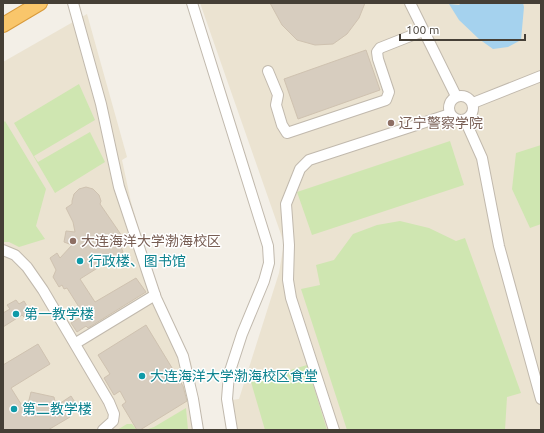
<svg xmlns="http://www.w3.org/2000/svg" width="544" height="433" font-family="Ubuntu,'Noto Sans SC',sans-serif">
	<style>
		.education { fill: #ebe3d1 }
		.green { fill: #cfe6b1 }
		.water { fill: #a5d2ee }
		.building { fill: #d7cdbf; stroke: #cfc2b0 }
		.lines { fill: none; stroke-linecap: round; stroke-linejoin: round }
		.minor-casing { stroke: #c1b9ad; stroke-width: 12 }
		.highway-casing { stroke: #d89a3b; stroke-width: 16 }
		.minor { stroke: #fff; stroke-width: 10 }
		.highway { stroke: #f9c66b; stroke-width: 14 }
		.education-dot { fill: #8d6e63; stroke: #fff; stroke-width: 1.5 }
		.culture-dot { fill: #0f9aa8; stroke: #fff; stroke-width: 1.5 }
		.labels { text-anchor: middle; stroke-width: 3; stroke-linejoin: round; paint-order: stroke }
		.education-label { font-size: 14px; fill: #785e54; stroke: #fff; text-anchor: start }
		.culture-label { font-size: 14px; fill: #0d838f; stroke: #fff; text-anchor: start }
	</style>
	<rect width="100%" height="100%" fill="#f3efe7"/>
	<g class="education">
		<path d="M200,3H541V430H238L232,400L239,399L279,273L284,243Z"/>
		<path d="M87,14L127,157L122,160L131,202L154,280L191,362L202,430H3V62Z"/>
	</g>
	<g class="green">
		<path d="M79,84L95,120L34,156L38,162L90,132L105,162L55,193L14,123Z"/>
		<path d="M5,121L46,189L36,226L45,239L19,247L9,242H3V123Z"/>
		<path d="M450,141L464,185L312,235L297,192Z"/>
		<path d="M541,145V224L530,228L512,189L516,153Z"/>
		<path d="M400,221L429,228L456,241L465,238L521,393L507,397L505,430H347L301,289L320,285L316,265L334,260L353,234L377,225Z"/>
		<path d="M307,365L327,430H265L251,382Z"/>
		<path d="M186,408L188,430H145L154,427Z"/>
		<path d="M127,424H132L137,430H117Z"/>
	</g>
	<path class="water" d="M461,3H523L524,7L521,40L508,47L493,49L479,39L459,20L449,4L459,5Z"/>
	<g class="building">
		<path d="M270,3H365L359,18L347,34L333,44L315,45L297,40L282,25Z"/>
		<path d="M366,50L380,90L298,119L284,79Z"/>
		<path d="M86,187L93,189L99,195L101,201L100,204L124,239L120,244L123,252L80,279L95,302L136,278L146,292L88,328L86,326L77,332L71,323L84,315L67,288L64,289L62,285L59,287L53,277L56,270L50,258L57,253L60,258L72,245L64,242L66,231L75,232L73,222L66,208L72,204V201L74,194L79,189Z"/>
		<path d="M16,300L19,304L24,301L31,313L24,317L22,315L3,327V313L10,309L7,305Z"/>
		<path d="M146,325L183,386L187,401L140,430H137L122,405L126,402L120,391L114,395L104,378L110,374L98,355Z"/>
		<path d="M38,344L50,364L11,388L26,412L31,392L54,397L56,406L71,396L78,407L68,413L70,417L48,430H3V365Z"/>
	</g>
	<g class="lines">
		<g class="minor-casing">
			<g id="minor">
				<path d="M73,3L101,104L119,187L156,298L183,356L193,399L198,430"/>
				<path d="M192,3L268,246L269,263L264,281L242,334L229,374L227,399L232,430"/>
				<path d="M410,3L456,96"/>
				<path d="M268,71L278,95L276,105L282,125L287,133L386,100L389,92L378,59L377,52L380,48L423,31"/>
				<circle cx="461" cy="108" r="12"/>
				<path d="M473,103L541,76"/>
				<path d="M465,120L482,158L499,246L541,399"/>
				<path d="M3,250L15,255L27,267L43,290L109,402L114,414L113,421L103,430"/>
				<path d="M76,343L155,295"/>
				<path d="M334,430L291,298L288,280L289,245L286,204L300,169L309,160L450,114"/>
			</g>
		</g>
		<g class="highway-casing">
			<path id="highway" d="M3,25L40,3"/>
		</g>
		<use href="#minor" class="minor"/>
		<use href="#highway" class="highway"/>
	</g>
	<g class="education-dot">
		<circle cx="391" cy="123" r="4"/>
		<circle cx="73" cy="241" r="4"/>
	</g>
	<g class="culture-dot">
		<circle cx="80" cy="261" r="4"/>
		<circle cx="16" cy="314" r="4"/>
		<circle cx="142" cy="376" r="4"/>
		<circle cx="14" cy="409" r="4"/>
	</g>
	<g class="labels">
		<g class="education-label">
			<text x="399" y="128">辽宁警察学院</text>
			<text x="81" y="246">大连海洋大学渤海校区</text>
		</g>
		<g class="culture-label">
			<text x="88" y="266">行政楼、图书馆</text>
			<text x="24" y="319">第一教学楼</text>
			<text x="150" y="381">大连海洋大学渤海校区食堂</text>
			<text x="22" y="414">第二教学楼</text>
		</g>
	</g>
	<rect width="544" height="433" fill="none" stroke="#453f36" stroke-width="8"/>
	<path d="M400 34v6h125v-6" fill="none" stroke="#453f36" stroke-width="2"/>
	<text x="406" y="34" font-size="12" fill="#453f36" stroke="#ffffff" stroke-width="3" paint-order="stroke">100 m</text>
</svg>
